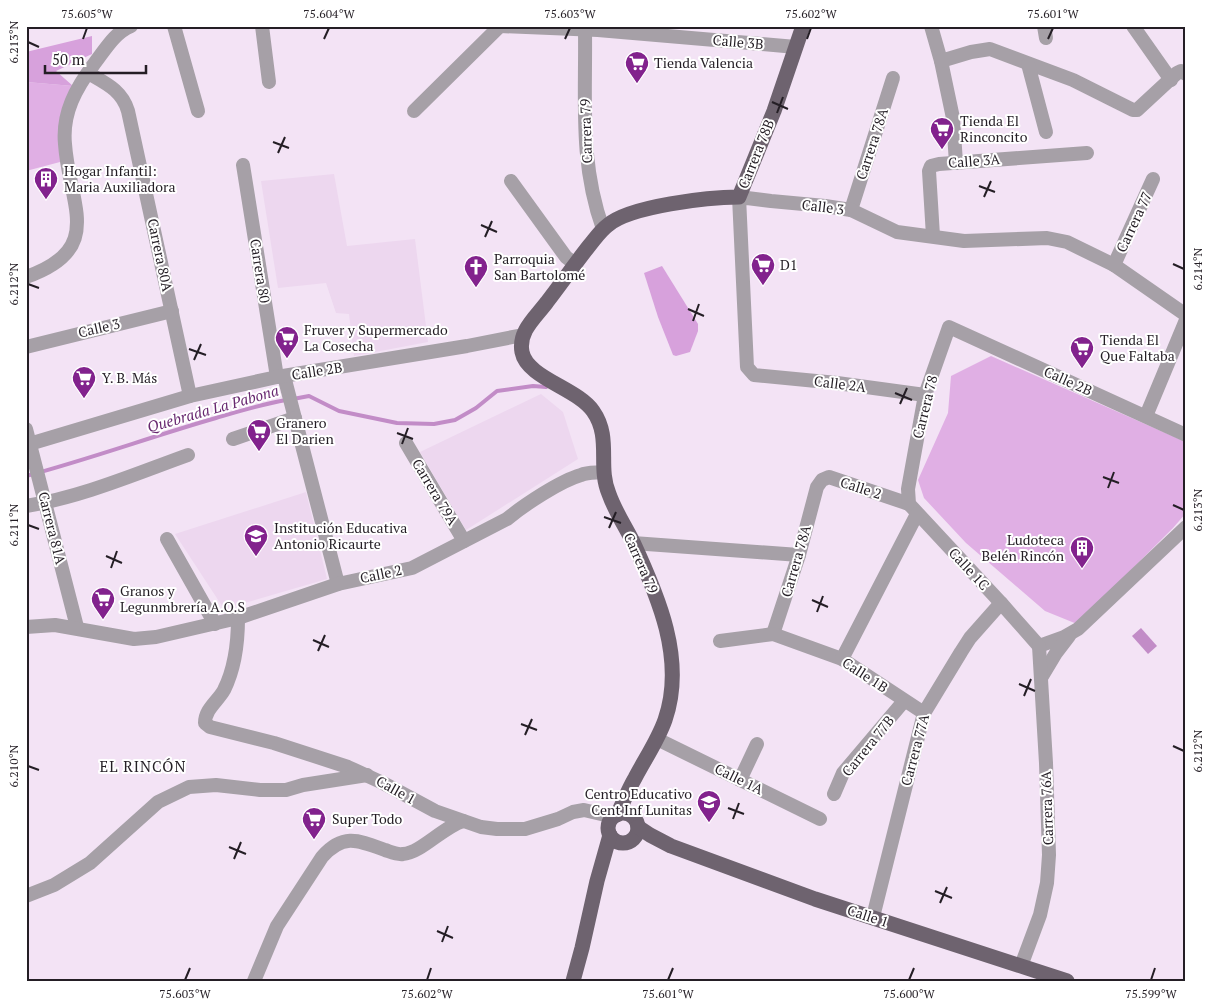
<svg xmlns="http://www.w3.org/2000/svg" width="1212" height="1007" font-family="'PT Serif',serif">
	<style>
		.built { fill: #edd7ef }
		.green { fill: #e0afe4 }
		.forest { fill: #d7a1dc }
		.water { fill: #c28cc7 }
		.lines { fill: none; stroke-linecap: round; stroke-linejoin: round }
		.stream { stroke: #c28cc7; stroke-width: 4 }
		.minor { stroke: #a6a0a7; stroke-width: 14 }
		.major { stroke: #6e636f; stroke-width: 15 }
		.ticks { fill: none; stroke: #241e25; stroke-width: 2 }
		.labels { text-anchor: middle; stroke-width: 4; stroke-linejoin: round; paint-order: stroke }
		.street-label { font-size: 14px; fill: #241e25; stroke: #fff }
		.poi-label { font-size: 14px; fill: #241e25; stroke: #fff; text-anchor: start }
		.water-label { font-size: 15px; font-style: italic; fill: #682870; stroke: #fff }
		.neighbourhood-label { font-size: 15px; letter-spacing: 1px; fill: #241e25; stroke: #fff }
		.neatline { fill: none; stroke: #241e25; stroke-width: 2 }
		.ticks-label { font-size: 12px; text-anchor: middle; fill: #241e25 }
	</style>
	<rect width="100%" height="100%" fill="#f3e3f5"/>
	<g class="built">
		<path d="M334,174L347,246L415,239L428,342L354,356L349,314L336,313L326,283L278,288L261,181Z"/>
		<path d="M541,394L563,412L578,459L466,530L420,452Z"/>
		<path d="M306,492L327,579L224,609L175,534Z"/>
	</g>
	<g class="green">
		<path d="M26,82L73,86L60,162L26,171Z"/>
		<path d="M991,356L1186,442V513L1173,528L1077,624L1045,611L966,543L924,498L918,480L948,413L951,376Z"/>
	</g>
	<g class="forest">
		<path d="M92,36V54L56,71L73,86L26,82V52Z"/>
		<path d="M662,266L698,324V331L690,352L676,356L673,355L658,317L644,273Z"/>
	</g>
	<path class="water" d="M1141,628L1157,646L1148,654L1132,636Z"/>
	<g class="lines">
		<g class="stream">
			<path d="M293,399L309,396L339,411L397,423L434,424L455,420L476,408L497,391L533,386L546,387"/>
			<path d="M26,476C90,459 153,436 216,418C240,411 263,404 286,400"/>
		</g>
		<g class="minor">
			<path d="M174,26L198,111"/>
			<path d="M262,26L269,82"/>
			<path d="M500,26L598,30L796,47"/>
			<path d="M931,26L941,61L953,118L956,163"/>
			<path d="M1044,26L1046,38"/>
			<path d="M1133,26L1171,80"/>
			<path d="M585,31C586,100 579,162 603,229"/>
			<path d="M941,61L971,52L990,49L1073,80L1133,110H1137L1177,73L1181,71L1186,74"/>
			<path d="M1028,64L1046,132"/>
			<path d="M88,73C105,83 122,90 128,111L190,396"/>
			<path d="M414,111L500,26"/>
			<path d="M243,165L277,377"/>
			<path d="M511,181L566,257L575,264"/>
			<path d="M851,210L893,78"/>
			<path d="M933,236L929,171L931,166L939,164L1087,153"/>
			<path d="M1114,265L1153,179"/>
			<path d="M26,277C106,249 69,205 65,144C62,113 76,88 94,64C105,50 114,33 131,26"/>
			<path d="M26,347L172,311"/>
			<path d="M284,376L338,584"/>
			<path d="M925,395L837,383L754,375L747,367L739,197L771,201L825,206L851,210L897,232L964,241L1047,238L1067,242L1114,265L1186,315"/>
			<path d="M1146,416L1186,320"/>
			<path d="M26,429L77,627"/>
			<path d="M233,439L295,418"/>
			<path d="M406,443L464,541"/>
			<path d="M26,445L190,396L277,377L467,346L523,335"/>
			<path d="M26,506C82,497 135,474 188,455"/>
			<path d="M167,539L215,624"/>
			<path d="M633,543L799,555"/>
			<path d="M238,618C238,642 235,668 224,690C218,701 205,709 205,723L210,727L274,743L348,767L383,783L435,811L481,827L497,829H525L558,819L573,812L584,810L614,817"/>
			<path d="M26,627L55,625L134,639L156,637L238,618L338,584L412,568L507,519C524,505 560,481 581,475C588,472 596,473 604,472"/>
			<path d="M773,634L799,555L817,487L822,480L829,477L909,504"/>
			<path d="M720,641L773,634L842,659L924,713"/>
			<path d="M1039,646L1001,603L909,504L908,489L925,395L949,327L1186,435"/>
			<path d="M1039,646L1064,637L1078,629L1186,527"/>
			<path d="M842,659L917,514"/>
			<path d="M1041,678L1056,653L1069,636"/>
			<path d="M657,739L820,819"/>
			<path d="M740,780L757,744"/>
			<path d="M834,794L843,773L904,701"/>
			<path d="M26,896L54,885L90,863L158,802L189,787L216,785L260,790H286L303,785L367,775"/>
			<path d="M873,917L924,713L961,652L970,638L1001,603"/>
			<path d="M1021,966L1040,915L1047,883L1049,855L1046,763L1039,646"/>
			<path d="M254,981L277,926L322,857C343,833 358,840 385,850C391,852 397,855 403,854C421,853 443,827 463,821"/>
		</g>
		<g class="major">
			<circle cx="623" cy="828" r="15"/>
			<path d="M617,815C623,803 628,790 635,778C645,759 658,740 665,720C686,660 658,596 633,542C625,526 615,511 609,494C597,466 612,438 593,411C577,388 527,378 522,352C518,331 536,317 547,302C561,284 574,265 589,246C595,239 600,231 608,225C630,206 709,197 739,197L774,111L803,26"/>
			<path d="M638,827L650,835L671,846L815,899L1067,981"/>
			<path d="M573,981L582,948L597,881L610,835"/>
		</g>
	</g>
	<path class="ticks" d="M83,39L87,28M324,39L329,28M565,39L570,28M807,39L811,28M1048,39L1053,28M28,42L39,47M772,102L788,109M777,113L783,97M273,142L289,148M278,153L285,137M979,186L995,192M984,197L991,181M481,225L497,232M485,237L492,221M1173,264L1184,269M28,284L39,288M688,309L704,316M693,321L699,304M189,349L206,355M194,360L201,344M895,393L912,400M900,404L907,388M397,433L413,439M402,444L408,428M1103,477L1119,483M1108,488L1114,472M1173,505L1184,510M604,517L621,523M28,525L39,529M609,528L616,512M106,556L122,563M111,568L117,551M812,600L828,607M817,612L823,596M313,640L329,647M318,651L325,635M1019,684L1035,691M1024,696L1031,679M521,724L537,730M525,735L532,719M1173,746L1184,751M28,766L39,770M728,808L744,814M733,819L739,803M229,847L246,854M234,859L241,842M935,891L952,898M940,903L947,887M437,931L453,938M442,942L448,926M185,980L190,968M427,980L431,968M668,980L673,968M909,980L914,968M1151,980L1155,968"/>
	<defs>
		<g id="supermarket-pin" transform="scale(1.25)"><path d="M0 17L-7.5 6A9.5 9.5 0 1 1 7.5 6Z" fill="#82228d" stroke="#fff"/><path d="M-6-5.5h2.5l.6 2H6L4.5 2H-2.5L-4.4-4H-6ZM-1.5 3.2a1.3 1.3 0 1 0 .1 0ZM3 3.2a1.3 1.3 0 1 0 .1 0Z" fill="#fff"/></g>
		<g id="building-pin" transform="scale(1.25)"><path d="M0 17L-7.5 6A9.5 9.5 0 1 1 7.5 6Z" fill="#82228d" stroke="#fff"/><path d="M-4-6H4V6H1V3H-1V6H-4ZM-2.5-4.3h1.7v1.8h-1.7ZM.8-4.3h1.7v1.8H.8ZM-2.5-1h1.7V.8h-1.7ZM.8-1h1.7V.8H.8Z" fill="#fff"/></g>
		<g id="church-pin" transform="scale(1.25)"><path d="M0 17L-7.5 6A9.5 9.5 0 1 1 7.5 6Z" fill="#82228d" stroke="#fff"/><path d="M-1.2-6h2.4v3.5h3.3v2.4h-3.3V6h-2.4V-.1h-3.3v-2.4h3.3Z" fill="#fff"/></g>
		<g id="school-pin" transform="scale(1.25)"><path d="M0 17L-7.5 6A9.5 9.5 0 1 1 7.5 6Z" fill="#82228d" stroke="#fff"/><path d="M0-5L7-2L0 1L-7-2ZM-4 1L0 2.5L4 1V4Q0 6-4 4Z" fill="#fff"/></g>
	</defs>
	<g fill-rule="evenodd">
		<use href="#supermarket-pin" x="637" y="63"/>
		<use href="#supermarket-pin" x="942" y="129"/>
		<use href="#building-pin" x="46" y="179"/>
		<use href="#supermarket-pin" x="763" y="265"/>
		<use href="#church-pin" x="476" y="267"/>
		<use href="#supermarket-pin" x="287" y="338"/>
		<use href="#supermarket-pin" x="1082" y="348"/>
		<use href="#supermarket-pin" x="84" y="378"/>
		<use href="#supermarket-pin" x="259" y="431"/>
		<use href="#school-pin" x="256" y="536"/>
		<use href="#building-pin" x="1082" y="548"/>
		<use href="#supermarket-pin" x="103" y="599"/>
		<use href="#school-pin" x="709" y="802"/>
		<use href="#supermarket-pin" x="314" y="819"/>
	</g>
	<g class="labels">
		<g class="street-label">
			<text transform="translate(738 42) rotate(5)" y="5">Calle 3B</text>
			<text transform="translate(586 131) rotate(-92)" y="5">Carrera 79</text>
			<text transform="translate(872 144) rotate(-72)" y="5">Carrera 78A</text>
			<text transform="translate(756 154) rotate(-68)" y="5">Carrera 78B</text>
			<text transform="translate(974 161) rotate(-4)" y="5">Calle 3A</text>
			<text transform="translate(823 207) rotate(7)" y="5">Calle 3</text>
			<text transform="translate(1134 222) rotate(-65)" y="5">Carrera 77</text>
			<text transform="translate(160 255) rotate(78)" y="5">Carrera 80A</text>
			<text transform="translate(260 271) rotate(81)" y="5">Carrera 80</text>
			<text transform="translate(99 328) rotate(-13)" y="5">Calle 3</text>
			<text transform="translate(317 371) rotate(-9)" y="5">Calle 2B</text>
			<text transform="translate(1068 381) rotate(24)" y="5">Calle 2B</text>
			<text transform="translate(840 384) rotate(7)" y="5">Calle 2A</text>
			<text transform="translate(925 407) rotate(-76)" y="5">Carrera 78</text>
			<text transform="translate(861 488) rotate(18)" y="5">Calle 2</text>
			<text transform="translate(435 492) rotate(59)" y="5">Carrera 79A</text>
			<text transform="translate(52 528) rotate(76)" y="5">Carrera 81A</text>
			<text transform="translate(796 561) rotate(-74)" y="5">Carrera 78A</text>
			<text transform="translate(641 563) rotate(66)" y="5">Carrera 79</text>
			<text transform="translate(969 569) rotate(47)" y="5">Calle 1C</text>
			<text transform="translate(381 574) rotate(-12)" y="5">Calle 2</text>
			<text transform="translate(865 675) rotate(33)" y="5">Calle 1B</text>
			<text transform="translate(868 746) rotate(-51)" y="5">Carrera 77B</text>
			<text transform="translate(915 750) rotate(-75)" y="5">Carrera 77A</text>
			<text transform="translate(739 779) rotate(26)" y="5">Calle 1A</text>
			<text transform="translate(396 790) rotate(29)" y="5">Calle 1</text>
			<text transform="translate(1047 808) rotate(-92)" y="5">Carrera 76A</text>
			<text transform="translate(868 916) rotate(18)" y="5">Calle 1</text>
		</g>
		<g class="poi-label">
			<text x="654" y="68">Tienda Valencia</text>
			<text x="960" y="126">Tienda El<tspan x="960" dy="16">Rinconcito</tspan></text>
			<text x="64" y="176">Hogar Infantil:<tspan x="64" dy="16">Maria Auxiliadora</tspan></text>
			<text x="494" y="264">Parroquia<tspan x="494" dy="16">San Bartolomé</tspan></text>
			<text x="780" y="270">D1</text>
			<text x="304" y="335">Fruver y Supermercado<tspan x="304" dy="16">La Cosecha</tspan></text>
			<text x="1100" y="345">Tienda El<tspan x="1100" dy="16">Que Faltaba</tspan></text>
			<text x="102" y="383">Y. B. Más</text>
			<text x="276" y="428">Granero<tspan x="276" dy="16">El Darien</tspan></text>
			<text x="274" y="533">Institución Educativa<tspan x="274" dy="16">Antonio Ricaurte</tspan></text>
			<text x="1064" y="545" text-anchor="end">Ludoteca<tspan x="1064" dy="16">Belén Rincón</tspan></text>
			<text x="120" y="596">Granos y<tspan x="120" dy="16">Legunmbrería A.O.S</tspan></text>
			<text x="692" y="799" text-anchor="end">Centro Educativo<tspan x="692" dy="16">Cent Inf Lunitas</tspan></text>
			<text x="332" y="824">Super Todo</text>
		</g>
		<g class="water-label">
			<text transform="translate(213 409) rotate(-16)" y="5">Quebrada La Pabona</text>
		</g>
		<g class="neighbourhood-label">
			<text x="143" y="772">EL RINCÓN</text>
		</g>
	</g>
	<rect width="1212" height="1007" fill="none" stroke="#ffffff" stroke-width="55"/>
	<path d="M45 65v8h101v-8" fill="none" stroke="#241e25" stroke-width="2.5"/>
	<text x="52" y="65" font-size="15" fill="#241e25" stroke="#ffffff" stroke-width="4" paint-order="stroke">50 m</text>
	<rect x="28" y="28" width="1156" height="952" class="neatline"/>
	<g class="ticks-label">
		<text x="87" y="18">75.605°W</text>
		<text x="329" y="18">75.604°W</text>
		<text x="570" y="18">75.603°W</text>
		<text x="811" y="18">75.602°W</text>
		<text x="1053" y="18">75.601°W</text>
		<text transform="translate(14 42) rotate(-90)" y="4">6.213°N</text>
		<text transform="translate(1198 269) rotate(-90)" y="4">6.214°N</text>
		<text transform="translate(14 284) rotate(-90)" y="4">6.212°N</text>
		<text transform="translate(1198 510) rotate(-90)" y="4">6.213°N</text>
		<text transform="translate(14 525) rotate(-90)" y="4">6.211°N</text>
		<text transform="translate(1198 751) rotate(-90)" y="4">6.212°N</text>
		<text transform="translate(14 766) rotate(-90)" y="4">6.210°N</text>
		<text x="185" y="998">75.603°W</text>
		<text x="427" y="998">75.602°W</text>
		<text x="668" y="998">75.601°W</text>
		<text x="909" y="998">75.600°W</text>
		<text x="1151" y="998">75.599°W</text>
	</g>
</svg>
